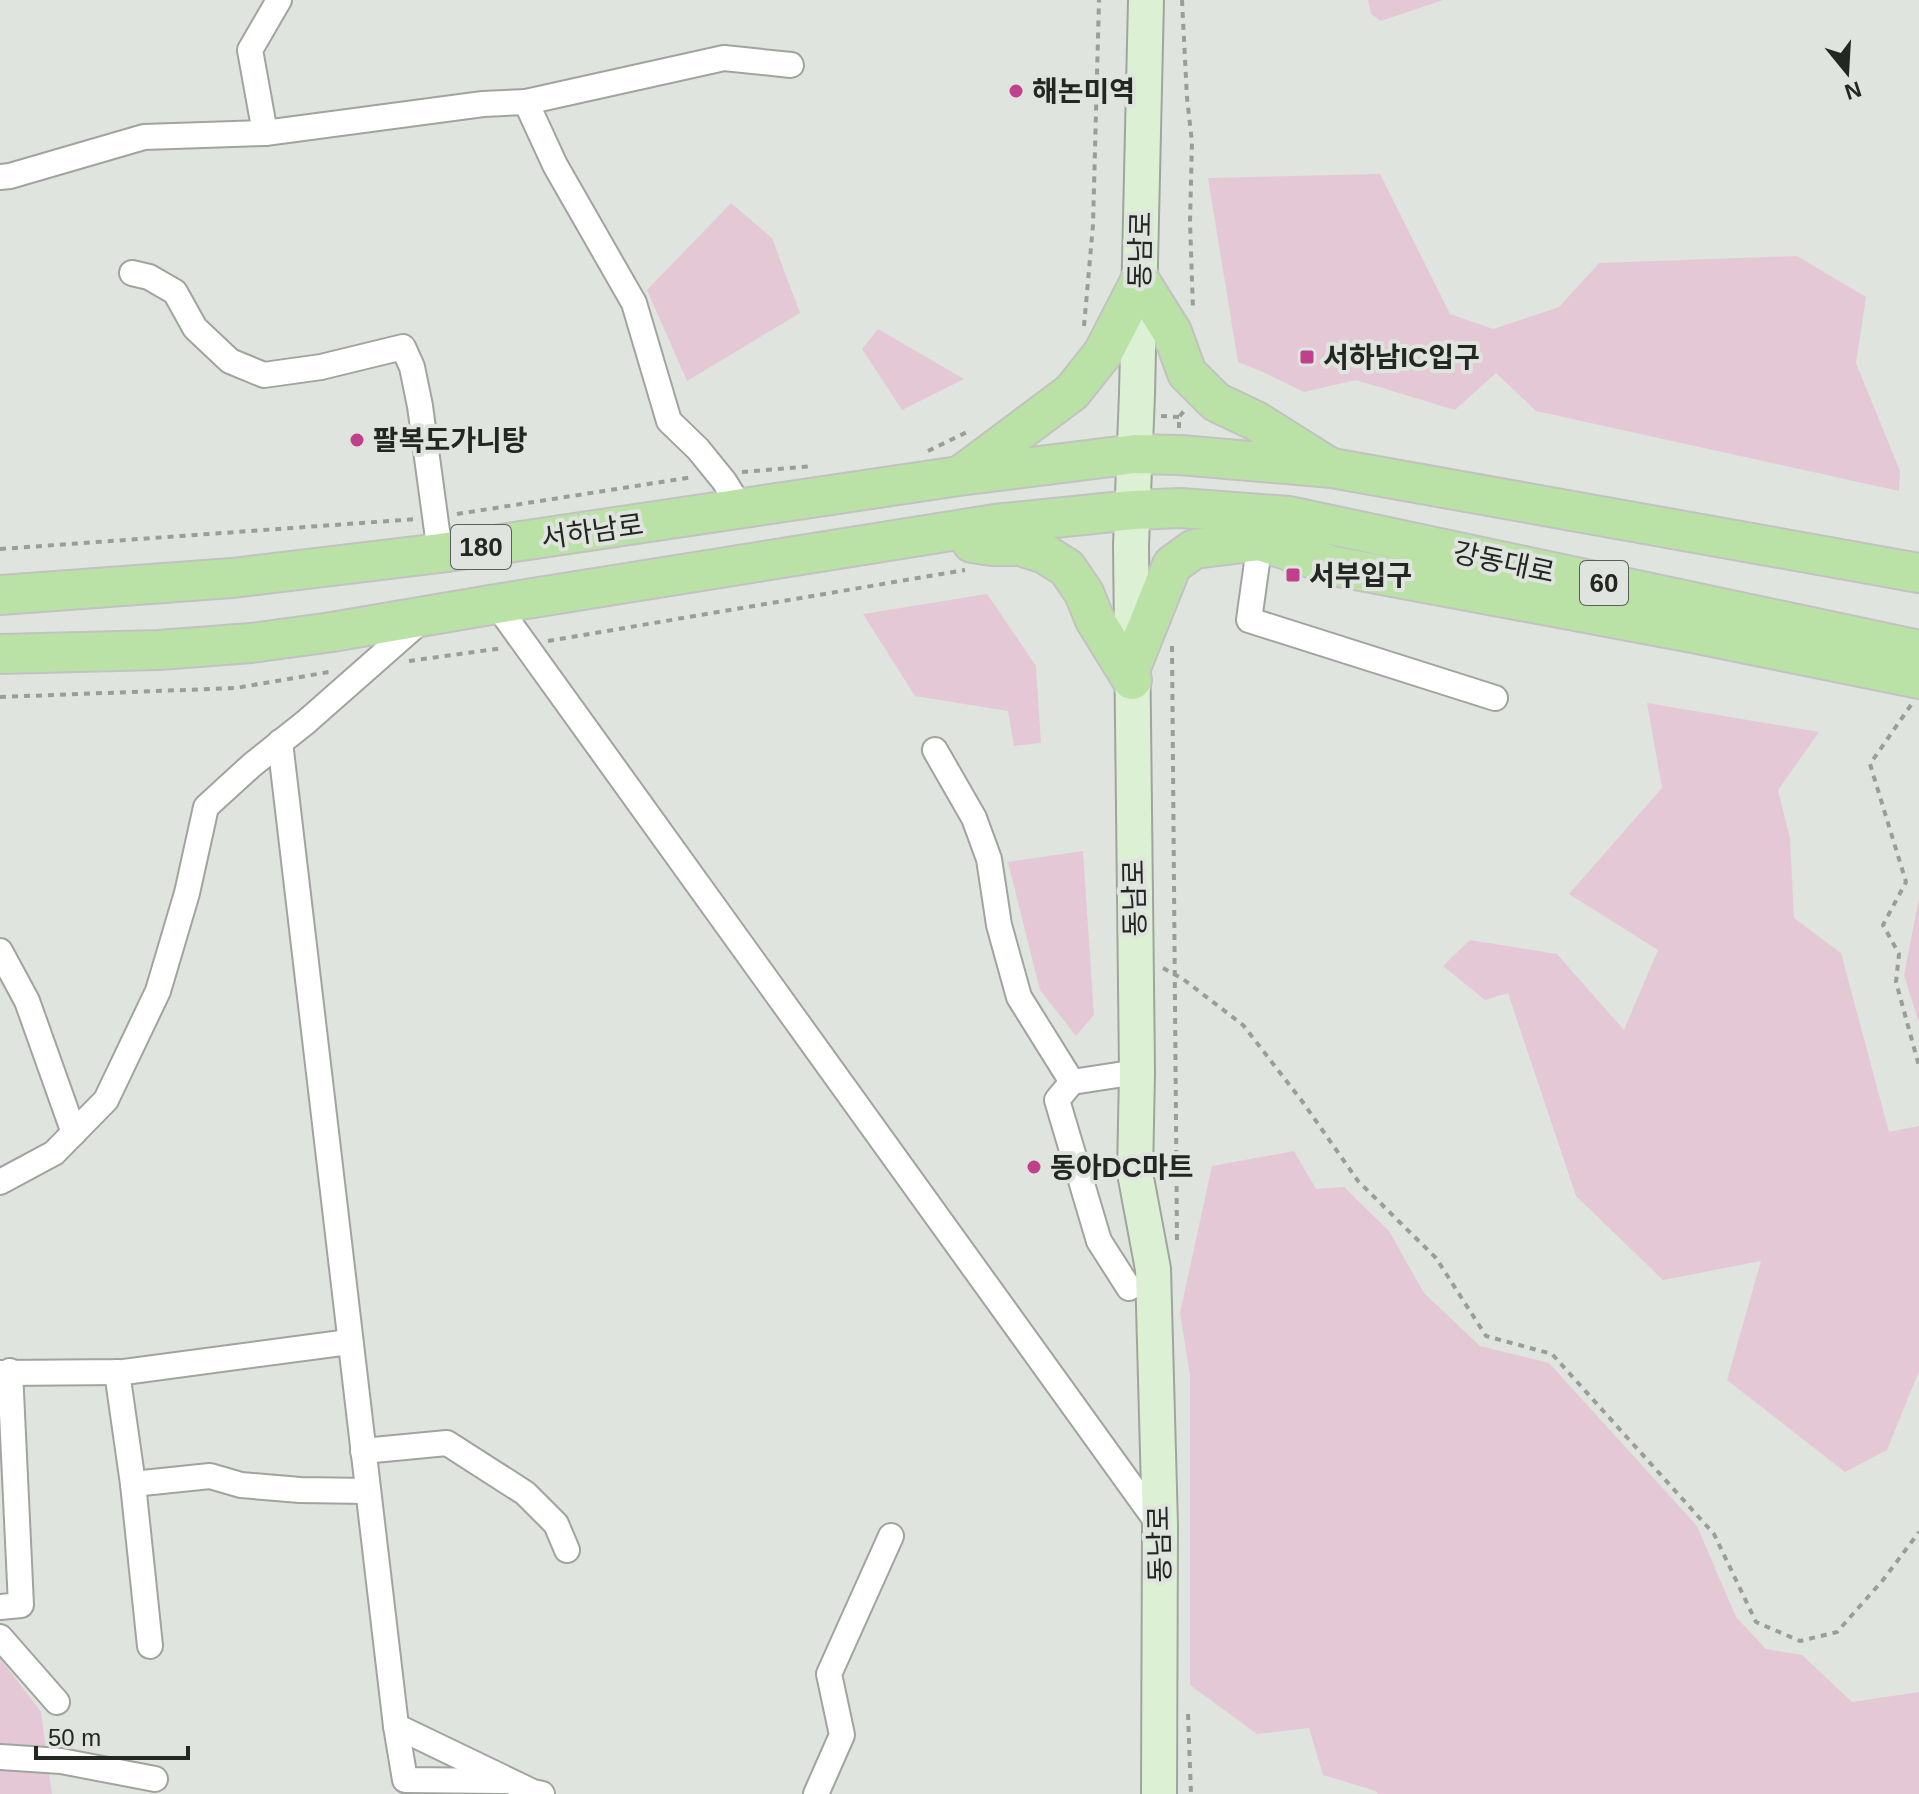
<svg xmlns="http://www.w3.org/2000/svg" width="1919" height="1794" font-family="Helvetica,'Noto Sans KR',sans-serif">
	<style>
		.green { fill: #e4c8d5 }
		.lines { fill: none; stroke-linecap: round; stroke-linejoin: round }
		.minor-casing { stroke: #a0a49e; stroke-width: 28 }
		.secondary-casing { stroke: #a0a49e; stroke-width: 38 }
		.primary-casing { stroke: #c2c2c1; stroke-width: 42 }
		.path { stroke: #9a9e99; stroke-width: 4; stroke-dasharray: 6 6; stroke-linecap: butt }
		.minor { stroke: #fff; stroke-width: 24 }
		.secondary { stroke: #dcf1d3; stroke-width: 34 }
		.primary { stroke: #bae2a7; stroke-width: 38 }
		.poi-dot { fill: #c1408b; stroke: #e0e4de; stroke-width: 3 }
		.labels { text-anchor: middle; stroke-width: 8; stroke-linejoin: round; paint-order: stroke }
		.shield { fill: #e0e4de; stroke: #5c5f5b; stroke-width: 2 }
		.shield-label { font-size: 26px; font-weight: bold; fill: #242623 }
		.poi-label { font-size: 28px; font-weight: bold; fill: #242623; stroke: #e0e4de; text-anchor: start }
		.street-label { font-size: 28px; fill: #242623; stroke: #e0e4de }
	</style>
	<rect width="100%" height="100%" fill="#e0e4de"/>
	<g class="green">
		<path d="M1368,0H1443L1381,21L1371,14Z"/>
		<path d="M1380,174L1450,314L1493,329L1559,307L1599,263L1797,256L1866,297L1856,363L1900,471L1899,491L1536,411L1496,373L1455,410L1356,380L1304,392L1265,373L1238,362L1208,178Z"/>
		<path d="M731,203L772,238L800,313L687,381L647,290Z"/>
		<path d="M878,329L964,379L902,410L862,349Z"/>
		<path d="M987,594L1036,666L1041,743L1014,746L1008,711L915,696L863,614Z"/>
		<path d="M1647,703L1819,732L1778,790L1790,838L1794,918L1841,953L1889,1132L1919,1126V1371L1887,1450L1845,1472L1727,1380L1761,1261L1663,1280L1576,1196L1508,993L1485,1000L1443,966L1470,940L1557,954L1624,1030L1658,950L1569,894L1662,788Z"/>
		<path d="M1083,851L1094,1015L1076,1036L1040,990L1008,862Z"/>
		<path d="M1919,898V1023L1904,975Z"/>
		<path d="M1294,1151L1316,1189L1344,1187L1389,1231L1424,1293L1480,1346L1549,1363L1697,1526L1736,1617L1766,1649L1802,1655L1852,1702L1919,1692V1794H1378L1376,1791L1323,1775L1309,1728L1257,1734L1190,1685V1375L1180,1313L1212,1166Z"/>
		<path d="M0,1658L41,1712L52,1794H0Z"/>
	</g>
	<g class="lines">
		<g class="minor-casing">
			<g id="minor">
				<path d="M526,102L555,165L634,303L669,421L698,449L724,481L742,510"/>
				<path d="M265,133L250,50L279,0"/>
				<path d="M0,177L10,176L144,137L265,133L483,104L526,102L724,58L791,65"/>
				<path d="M132,273L149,277L175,292L195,328L230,361L264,375L321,367L403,347L412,367L420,406L440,553"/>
				<path d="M1260,541L1249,620L1495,698"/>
				<path d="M496,604L1160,1526"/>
				<path d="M280,742L396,1726L533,1792L542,1794"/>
				<path d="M935,750L974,818L989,859L999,925L1019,997L1072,1082"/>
				<path d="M0,951L27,1001L74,1133"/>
				<path d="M0,1182L54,1153L106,1100L158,991L187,893L206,807L252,765L306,722L423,619"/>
				<path d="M1129,1288L1099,1241L1057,1100L1072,1082L1137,1072"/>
				<path d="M117,1372L133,1484L150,1646"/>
				<path d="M0,1373L124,1372L349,1342"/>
				<path d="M363,1451L447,1443L525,1493L556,1524L567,1550"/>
				<path d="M133,1484L210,1476L241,1485L300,1490L368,1491"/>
				<path d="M0,1607L21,1605L10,1371"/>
				<path d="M0,1637L57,1702"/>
				<path d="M396,1726L405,1780L504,1781"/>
				<path d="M0,1757L61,1761L155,1779"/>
				<path d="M816,1794L842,1735L829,1674L891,1536"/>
			</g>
		</g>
		<g class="secondary-casing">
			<path id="secondary" d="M1146,0L1137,394L1131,545L1137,1072L1135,1173L1153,1269L1160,1526L1159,1794"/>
		</g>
		<g class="primary-casing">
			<g id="primary">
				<path d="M1140,281L1172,332L1187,373L1216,402L1256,421L1326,465"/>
				<path d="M961,475L1072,392L1103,353L1140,281"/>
				<path d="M1260,541L1334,566L1698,634L1919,679"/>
				<path d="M972,543L992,546H1020L1045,554L1067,568L1084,593L1095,620L1132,680"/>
				<path d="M0,595L232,578L440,553L959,476L1135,454L1180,455L1332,468L1919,573"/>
				<path d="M0,654L159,650L251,643L332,632L496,604L995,524L1133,510L1181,508L1289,516L1919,650"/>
				<path d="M1132,665L1172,565L1194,549L1260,541H1284"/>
			</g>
		</g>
		<g class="path">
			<path d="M1182,0L1187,98L1192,142L1190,222L1193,310"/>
			<path d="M1084,326L1093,225L1099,0"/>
			<path d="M1161,416L1179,417"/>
			<path d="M1179,428V417L1184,411"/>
			<path d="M928,451L967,432"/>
			<path d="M742,472L813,466"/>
			<path d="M457,514L693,477"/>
			<path d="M0,549L417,519"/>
			<path d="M548,641L965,570"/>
			<path d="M1172,646L1177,1241"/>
			<path d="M409,661L503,648"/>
			<path d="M0,697L236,688L329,672"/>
			<path d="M1911,705L1870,764L1906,882L1883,925L1899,954L1896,982L1919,1066"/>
			<path d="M1163,968L1183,979L1243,1025L1302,1101L1358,1181L1436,1258L1486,1336L1552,1354L1714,1534L1756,1622L1800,1641L1837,1632L1883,1580L1919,1532"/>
			<path d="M1188,1714L1191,1794"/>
		</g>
		<use href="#minor" class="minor"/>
		<use href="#secondary" class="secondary"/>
		<use href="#primary" class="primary"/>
	</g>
	<g class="poi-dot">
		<circle cx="1016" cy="91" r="8"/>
		<rect x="1299" y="349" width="16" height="16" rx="4"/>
		<circle cx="357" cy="440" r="8"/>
		<rect x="1285" y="567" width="16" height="16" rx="4"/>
		<circle cx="1034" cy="1167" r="8"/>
	</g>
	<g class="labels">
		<g class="shield">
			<rect x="451" y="525" width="60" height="44" rx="6"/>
			<rect x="1580" y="561" width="48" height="44" rx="6"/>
		</g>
		<g class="shield-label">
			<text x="481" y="556">180</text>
			<text x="1604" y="592">60</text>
		</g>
		<g class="poi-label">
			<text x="1032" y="101">해논미역</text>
			<text x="1323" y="367">서하남IC입구</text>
			<text x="373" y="450">팔복도가니탕</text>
			<text x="1309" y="585">서부입구</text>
			<text x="1050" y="1177">동아DC마트</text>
		</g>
		<g class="street-label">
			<text transform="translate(1140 250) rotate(-89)" y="10">동남로</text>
			<text transform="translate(592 531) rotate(-8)" y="10">서하남로</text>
			<text transform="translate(1504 562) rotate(12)" y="10">강동대로</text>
			<text transform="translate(1134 898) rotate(-91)" y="10">동남로</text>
			<text transform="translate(1159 1544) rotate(-91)" y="10">동남로</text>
		</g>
	</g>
	<g transform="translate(1847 72) rotate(162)" stroke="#e0e4de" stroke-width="6" paint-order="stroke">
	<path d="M0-6L14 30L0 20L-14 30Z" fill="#242623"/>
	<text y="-12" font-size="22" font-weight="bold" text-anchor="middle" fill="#242623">N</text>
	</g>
	<path d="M36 1746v12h152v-12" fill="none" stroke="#242623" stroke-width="4"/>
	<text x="48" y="1746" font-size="24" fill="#242623" stroke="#e0e4de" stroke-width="6" paint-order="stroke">50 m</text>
</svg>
